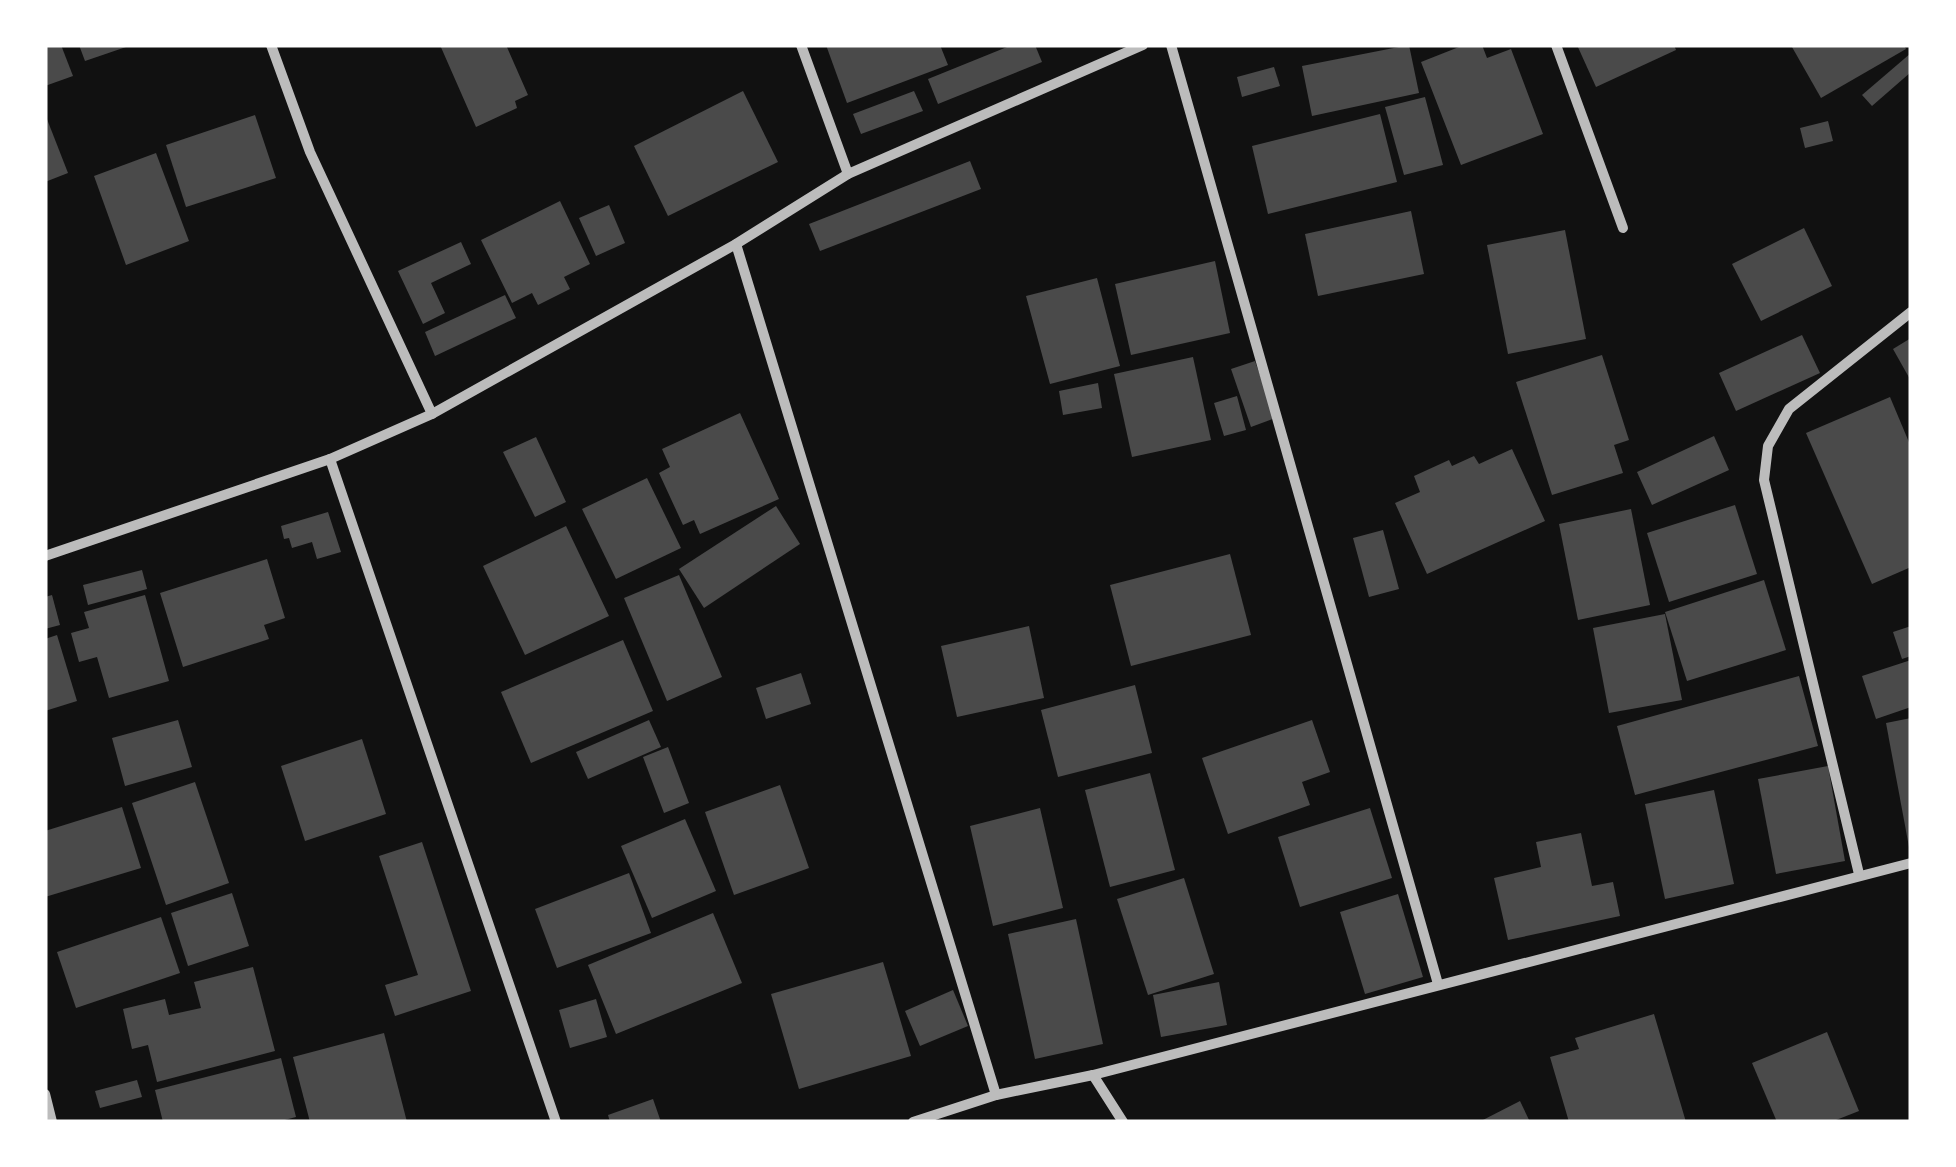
<svg xmlns="http://www.w3.org/2000/svg" width="1956" height="1167" font-family="'Public Sans',sans-serif">
	<style>
		.building { fill: #4a4a4a }
		.lines { fill: none; stroke-linecap: round; stroke-linejoin: round }
		.minor { stroke: #bcbcbc; stroke-width: 10 }
	</style>
	<rect width="100%" height="100%" fill="#111"/>
	<g class="building">
		<path d="M45,45H61L73,76L45,86Z"/>
		<path d="M79,45H129V46L85,61Z"/>
		<path d="M440,45H506L528,95L515,101L517,108L476,127Z"/>
		<path d="M826,45H940L948,65L847,103Z"/>
		<path d="M1012,45H1035L1042,62L938,104L928,79Z"/>
		<path d="M1409,45L1419,93L1312,116L1302,66Z"/>
		<path d="M1464,45H1482L1487,58L1511,49L1543,134L1461,165L1421,62Z"/>
		<path d="M1577,45H1674L1676,50L1596,87Z"/>
		<path d="M1904,45L1906,49L1821,98L1792,47Z"/>
		<path d="M1911,53V72L1872,106L1862,95Z"/>
		<path d="M1274,67L1280,86L1242,97L1237,77Z"/>
		<path d="M743,91L778,162L668,216L634,146Z"/>
		<path d="M914,91L923,111L861,134L853,114Z"/>
		<path d="M1425,97L1443,165L1404,175L1385,107Z"/>
		<path d="M45,114L68,173L45,182Z"/>
		<path d="M1380,114L1397,182L1268,214L1252,146Z"/>
		<path d="M255,115L276,178L186,207L166,145Z"/>
		<path d="M1828,121L1833,141L1805,148L1800,128Z"/>
		<path d="M156,153L189,241L126,265L94,176Z"/>
		<path d="M970,161L981,189L820,251L809,224Z"/>
		<path d="M560,201L590,264L564,277L570,289L538,305L532,293L512,303L481,240Z"/>
		<path d="M609,205L625,243L596,256L579,218Z"/>
		<path d="M1411,211L1424,274L1318,296L1305,234Z"/>
		<path d="M1804,228L1832,286L1761,321L1732,264Z"/>
		<path d="M1565,230L1586,339L1508,354L1487,245Z"/>
		<path d="M461,242L471,264L431,283L445,313L423,324L398,271Z"/>
		<path d="M1215,261L1230,333L1131,355L1115,284Z"/>
		<path d="M1097,278L1120,366L1050,384L1026,296Z"/>
		<path d="M505,295L516,318L435,356L425,332Z"/>
		<path d="M1802,335L1820,373L1736,411L1719,373Z"/>
		<path d="M1911,338V381L1893,349Z"/>
		<path d="M1602,355L1629,440L1614,445L1623,473L1552,495L1516,382Z"/>
		<path d="M1193,357L1211,440L1132,457L1114,374Z"/>
		<path d="M1255,361L1275,418L1251,427L1231,369Z"/>
		<path d="M1098,383L1102,408L1063,415L1059,391Z"/>
		<path d="M1237,396L1246,430L1224,436L1214,403Z"/>
		<path d="M1890,397L1911,447V567L1872,584L1806,433Z"/>
		<path d="M740,413L779,499L700,534L694,520L683,525L659,473L670,467L662,449Z"/>
		<path d="M1714,436L1729,470L1652,505L1637,472Z"/>
		<path d="M536,437L566,502L535,517L503,452Z"/>
		<path d="M1512,449L1545,521L1427,574L1395,503L1420,492L1414,476L1449,460L1452,466L1474,456L1479,464Z"/>
		<path d="M647,478L681,548L616,579L582,509Z"/>
		<path d="M1735,505L1757,574L1669,602L1647,533Z"/>
		<path d="M776,506L800,544L704,608L679,569Z"/>
		<path d="M1631,509L1650,605L1578,620L1559,524Z"/>
		<path d="M328,512L341,552L317,559L312,542L292,548L289,538L284,539L281,526Z"/>
		<path d="M566,526L609,616L525,655L483,566Z"/>
		<path d="M1383,530L1399,589L1369,597L1353,538Z"/>
		<path d="M1230,554L1251,635L1131,666L1110,585Z"/>
		<path d="M267,559L285,618L264,625L269,639L183,667L160,593Z"/>
		<path d="M142,570L147,589L88,605L83,585Z"/>
		<path d="M679,575L722,677L667,701L624,598Z"/>
		<path d="M1764,580L1786,650L1687,681L1665,612Z"/>
		<path d="M52,595L60,625L45,629V597Z"/>
		<path d="M145,595L169,681L109,698L97,657L79,662L71,633L89,628L84,612Z"/>
		<path d="M1665,614L1682,700L1609,713L1593,628Z"/>
		<path d="M1029,626L1044,698L957,717L941,646Z"/>
		<path d="M1911,626V656L1902,659L1893,632Z"/>
		<path d="M57,635L77,701L45,711V639Z"/>
		<path d="M623,640L653,711L531,763L501,692Z"/>
		<path d="M1911,660V707L1876,719L1862,676Z"/>
		<path d="M801,673L811,704L766,719L756,688Z"/>
		<path d="M1799,676L1818,746L1635,795L1617,726Z"/>
		<path d="M1135,685L1152,753L1058,777L1041,710Z"/>
		<path d="M1911,718V847H1909L1886,723Z"/>
		<path d="M178,720L192,767L125,786L112,738Z"/>
		<path d="M649,720L661,747L588,779L576,752Z"/>
		<path d="M1312,720L1330,772L1302,782L1310,805L1228,834L1202,758Z"/>
		<path d="M362,739L386,814L305,841L281,766Z"/>
		<path d="M668,747L689,803L664,813L643,757Z"/>
		<path d="M1828,766L1845,861L1776,874L1758,779Z"/>
		<path d="M1150,773L1175,870L1110,887L1085,790Z"/>
		<path d="M195,782L229,883L166,905L132,803Z"/>
		<path d="M780,785L809,868L734,895L705,812Z"/>
		<path d="M1714,790L1734,884L1665,899L1645,804Z"/>
		<path d="M122,807L141,868L45,897V831Z"/>
		<path d="M1040,808L1063,908L993,926L970,826Z"/>
		<path d="M1370,808L1392,878L1300,907L1278,837Z"/>
		<path d="M685,819L716,891L652,918L621,846Z"/>
		<path d="M1581,833L1592,886L1613,882L1620,916L1508,940L1494,878L1541,867L1536,842Z"/>
		<path d="M422,842L471,991L395,1016L385,985L418,975L379,856Z"/>
		<path d="M629,873L651,933L557,968L535,909Z"/>
		<path d="M1184,878L1214,974L1148,995L1117,899Z"/>
		<path d="M232,893L249,946L188,966L171,913Z"/>
		<path d="M1398,894L1423,977L1365,994L1340,912Z"/>
		<path d="M713,913L742,983L616,1034L588,965Z"/>
		<path d="M161,917L180,973L76,1008L57,952Z"/>
		<path d="M1076,919L1103,1044L1035,1059L1008,934Z"/>
		<path d="M883,962L911,1056L799,1089L771,994Z"/>
		<path d="M253,967L275,1051L157,1082L148,1045L132,1049L123,1009L165,999L169,1015L201,1008L194,982Z"/>
		<path d="M1219,982L1227,1025L1161,1037L1153,995Z"/>
		<path d="M953,990L968,1026L920,1046L905,1011Z"/>
		<path d="M596,999L607,1037L570,1048L559,1010Z"/>
		<path d="M1654,1014L1686,1122H1569L1550,1057L1579,1049L1575,1038Z"/>
		<path d="M1827,1032L1859,1111L1831,1122H1777L1752,1063Z"/>
		<path d="M384,1033L407,1122H310L293,1057Z"/>
		<path d="M281,1058L296,1117L277,1122H163L155,1090Z"/>
		<path d="M137,1080L142,1097L100,1108L95,1091Z"/>
		<path d="M653,1099L661,1122H610L608,1115Z"/>
		<path d="M1520,1101L1530,1122H1479Z"/>
	</g>
	<g class="lines">
		<g class="minor">
			<path d="M271,45L310,152L432,414"/>
			<path d="M801,45L848,174"/>
			<path d="M1171,45L1438,984"/>
			<path d="M1556,45L1623,228"/>
			<path d="M736,244L996,1095"/>
			<path d="M330,459L556,1122"/>
			<path d="M45,556L330,459L432,414L736,244L848,174L1143,45"/>
			<path d="M1859,874L1764,480L1768,446L1789,409L1911,312"/>
			<path d="M1093,1075L1123,1122"/>
			<path d="M45,1094L52,1122"/>
			<path d="M913,1122L996,1095L1093,1075L1911,863"/>
		</g>
	</g>
	<rect width="1956" height="1167" fill="none" stroke="#ffffff" stroke-width="95"/>
</svg>
